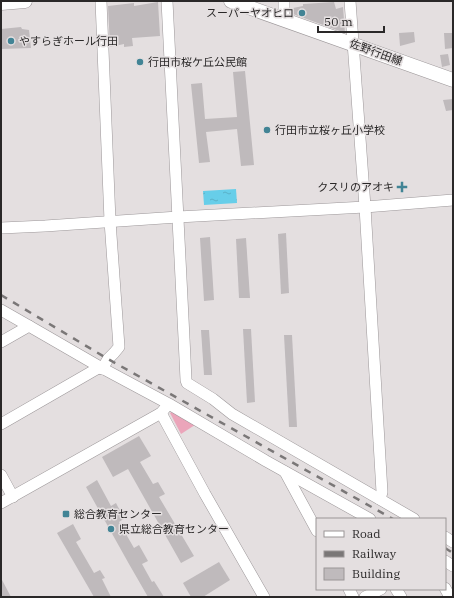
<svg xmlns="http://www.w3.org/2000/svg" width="454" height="598" font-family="'IBM Plex Serif','Noto Sans JP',serif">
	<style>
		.park { fill: #eba5ba }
		.water { fill: url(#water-ripples) }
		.building { fill: #bfbabc }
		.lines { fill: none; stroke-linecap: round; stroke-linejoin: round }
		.minor-casing { stroke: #9c9799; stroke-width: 12 }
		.major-casing { stroke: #9c9799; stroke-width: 15 }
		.minor { stroke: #fff; stroke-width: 11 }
		.major { stroke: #fff; stroke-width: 14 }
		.rail { stroke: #7a7777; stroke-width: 2.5; stroke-dasharray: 7 7; stroke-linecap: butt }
		.poi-dot { fill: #428495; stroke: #e4dfe0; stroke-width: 1.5 }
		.labels { text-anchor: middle; stroke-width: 3; stroke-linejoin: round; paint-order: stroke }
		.poi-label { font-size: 11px; fill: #2a2828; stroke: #e4dfe0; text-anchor: start }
		.street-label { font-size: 11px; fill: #2a2828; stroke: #e4dfe0 }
	</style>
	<defs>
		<pattern id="water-ripples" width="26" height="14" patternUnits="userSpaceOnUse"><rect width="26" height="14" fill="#67cee9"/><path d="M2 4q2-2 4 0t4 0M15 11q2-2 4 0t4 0" fill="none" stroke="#5ab1c8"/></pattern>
	</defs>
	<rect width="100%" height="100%" fill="#e4dfe0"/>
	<path class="park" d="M175,410L198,423L181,434L170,413Z"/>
	<path class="water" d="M236,189L237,203L204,205L203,191Z"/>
	<g class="building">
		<path d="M158,2L160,36L132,38L133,46L124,47V44L110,47L108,6L134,3V6Z"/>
		<path d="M334,2L336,9L343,7L345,33L293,14V8L303,6V4Z"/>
		<path d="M21,27L22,29L29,30L31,48L1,49V29Z"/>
		<path d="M414,32L415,42L400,46L399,33Z"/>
		<path d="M444,33H453V48L445,49Z"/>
		<path d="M448,54L450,65L442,67L440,55Z"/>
		<path d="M245,71L254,165L241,166L237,129L206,132L210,162L199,163L191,84L202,83L205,119L237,117L233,72Z"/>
		<path d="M453,99V110L446,111L443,100Z"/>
		<path d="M286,233L289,293L281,294L278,234Z"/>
		<path d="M210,237L214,300L204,301L200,238Z"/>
		<path d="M246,238L250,298H239L236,239Z"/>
		<path d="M243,329H251L255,402L247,403Z"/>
		<path d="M201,330H209L212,375H204Z"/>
		<path d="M284,335H292L297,427H289Z"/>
		<path d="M139,436L151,456L140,462L153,484L158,482L165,494L159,497L194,556L181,563L128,469L113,477L102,457Z"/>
		<path d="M97,480L111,506L116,503L118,507L125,518L119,522L134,548L139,545L148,561L142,564L152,582L154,581L164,597H148L129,564L86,487Z"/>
		<path d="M73,524L81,539L76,542L94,573L100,570L105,578L102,579L111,597H94L57,533Z"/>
		<path d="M219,562L230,580L203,597H191L183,583Z"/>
		<path d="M1,578L11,597H1Z"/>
	</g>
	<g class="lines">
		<g class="minor-casing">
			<g id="minor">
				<path d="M101,1L110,221L119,347L114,353L108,359L102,369"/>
				<path d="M167,1L184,338L186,380L187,383L213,399L232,414L414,519"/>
				<path d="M284,1V20"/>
				<path d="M350,1L365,207L382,492L380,499"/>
				<path d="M1,228L45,226L178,217L365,207L453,200"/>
				<path d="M1,310L29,326"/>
				<path d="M1,342L29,326L100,367L169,404L266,461L370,519"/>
				<path d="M161,413L205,494L264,597"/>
				<path d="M1,424L100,367"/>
				<path d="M285,472L317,531"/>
				<path d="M1,475L13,497"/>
				<path d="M1,503L161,413L166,407"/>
				<path d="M445,537L453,542"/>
				<path d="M445,561L453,566"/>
				<path d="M445,588L450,597"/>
				<path d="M349,589L353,597"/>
				<path d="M396,589L401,597"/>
				<path d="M365,597L381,589"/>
			</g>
		</g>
		<g class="major-casing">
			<g id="major">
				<path d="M231,1L453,80"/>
				<path d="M1,3L25,1"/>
			</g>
		</g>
		<use href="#minor" class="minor"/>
		<use href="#major" class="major"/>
		<g class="rail">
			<path d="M1,295L108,359L393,519"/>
			<path d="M445,548L453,553"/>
		</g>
	</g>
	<g class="poi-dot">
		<circle cx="302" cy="13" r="4"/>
		<circle cx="11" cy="41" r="4"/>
		<circle cx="140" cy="62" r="4"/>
		<circle cx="267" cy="130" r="4"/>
		<path d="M400 181h4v4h4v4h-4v4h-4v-4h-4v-4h4z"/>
		<rect x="62" y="510" width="8" height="8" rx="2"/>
		<circle cx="111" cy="529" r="4"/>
	</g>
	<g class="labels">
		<g class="poi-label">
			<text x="294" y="17" text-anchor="end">スーパーヤオヒロ</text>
			<text x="19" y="45">やすらぎホール行田</text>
			<text x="148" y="66">行田市桜ケ丘公民館</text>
			<text x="275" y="134">行田市立桜ヶ丘小学校</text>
			<text x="394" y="191" text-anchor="end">クスリのアオキ</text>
			<text x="74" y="518">総合教育センター</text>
			<text x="119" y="533">県立総合教育センター</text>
		</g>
		<g class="street-label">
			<text transform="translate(376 52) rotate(20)" y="4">佐野行田線</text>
		</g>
	</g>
	<rect width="454" height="598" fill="none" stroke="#2a2828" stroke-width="4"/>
	<rect x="316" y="518" width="130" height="72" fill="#e4dfe0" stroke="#9a9696"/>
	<rect x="324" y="531" width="20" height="6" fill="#ffffff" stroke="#9a9696"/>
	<text x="352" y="538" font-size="12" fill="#2a2828">Road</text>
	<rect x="324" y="551" width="20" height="6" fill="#7a7777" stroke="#9a9696"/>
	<text x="352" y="558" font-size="12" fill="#2a2828">Railway</text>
	<rect x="324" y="568" width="20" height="12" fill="#bfbabc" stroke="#9a9696"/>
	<text x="352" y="578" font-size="12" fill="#2a2828">Building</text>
	<path d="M318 26v6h66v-6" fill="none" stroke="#2a2828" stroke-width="2"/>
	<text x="324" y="26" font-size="12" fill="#2a2828" stroke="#e4dfe0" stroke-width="3" paint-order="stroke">50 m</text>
</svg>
